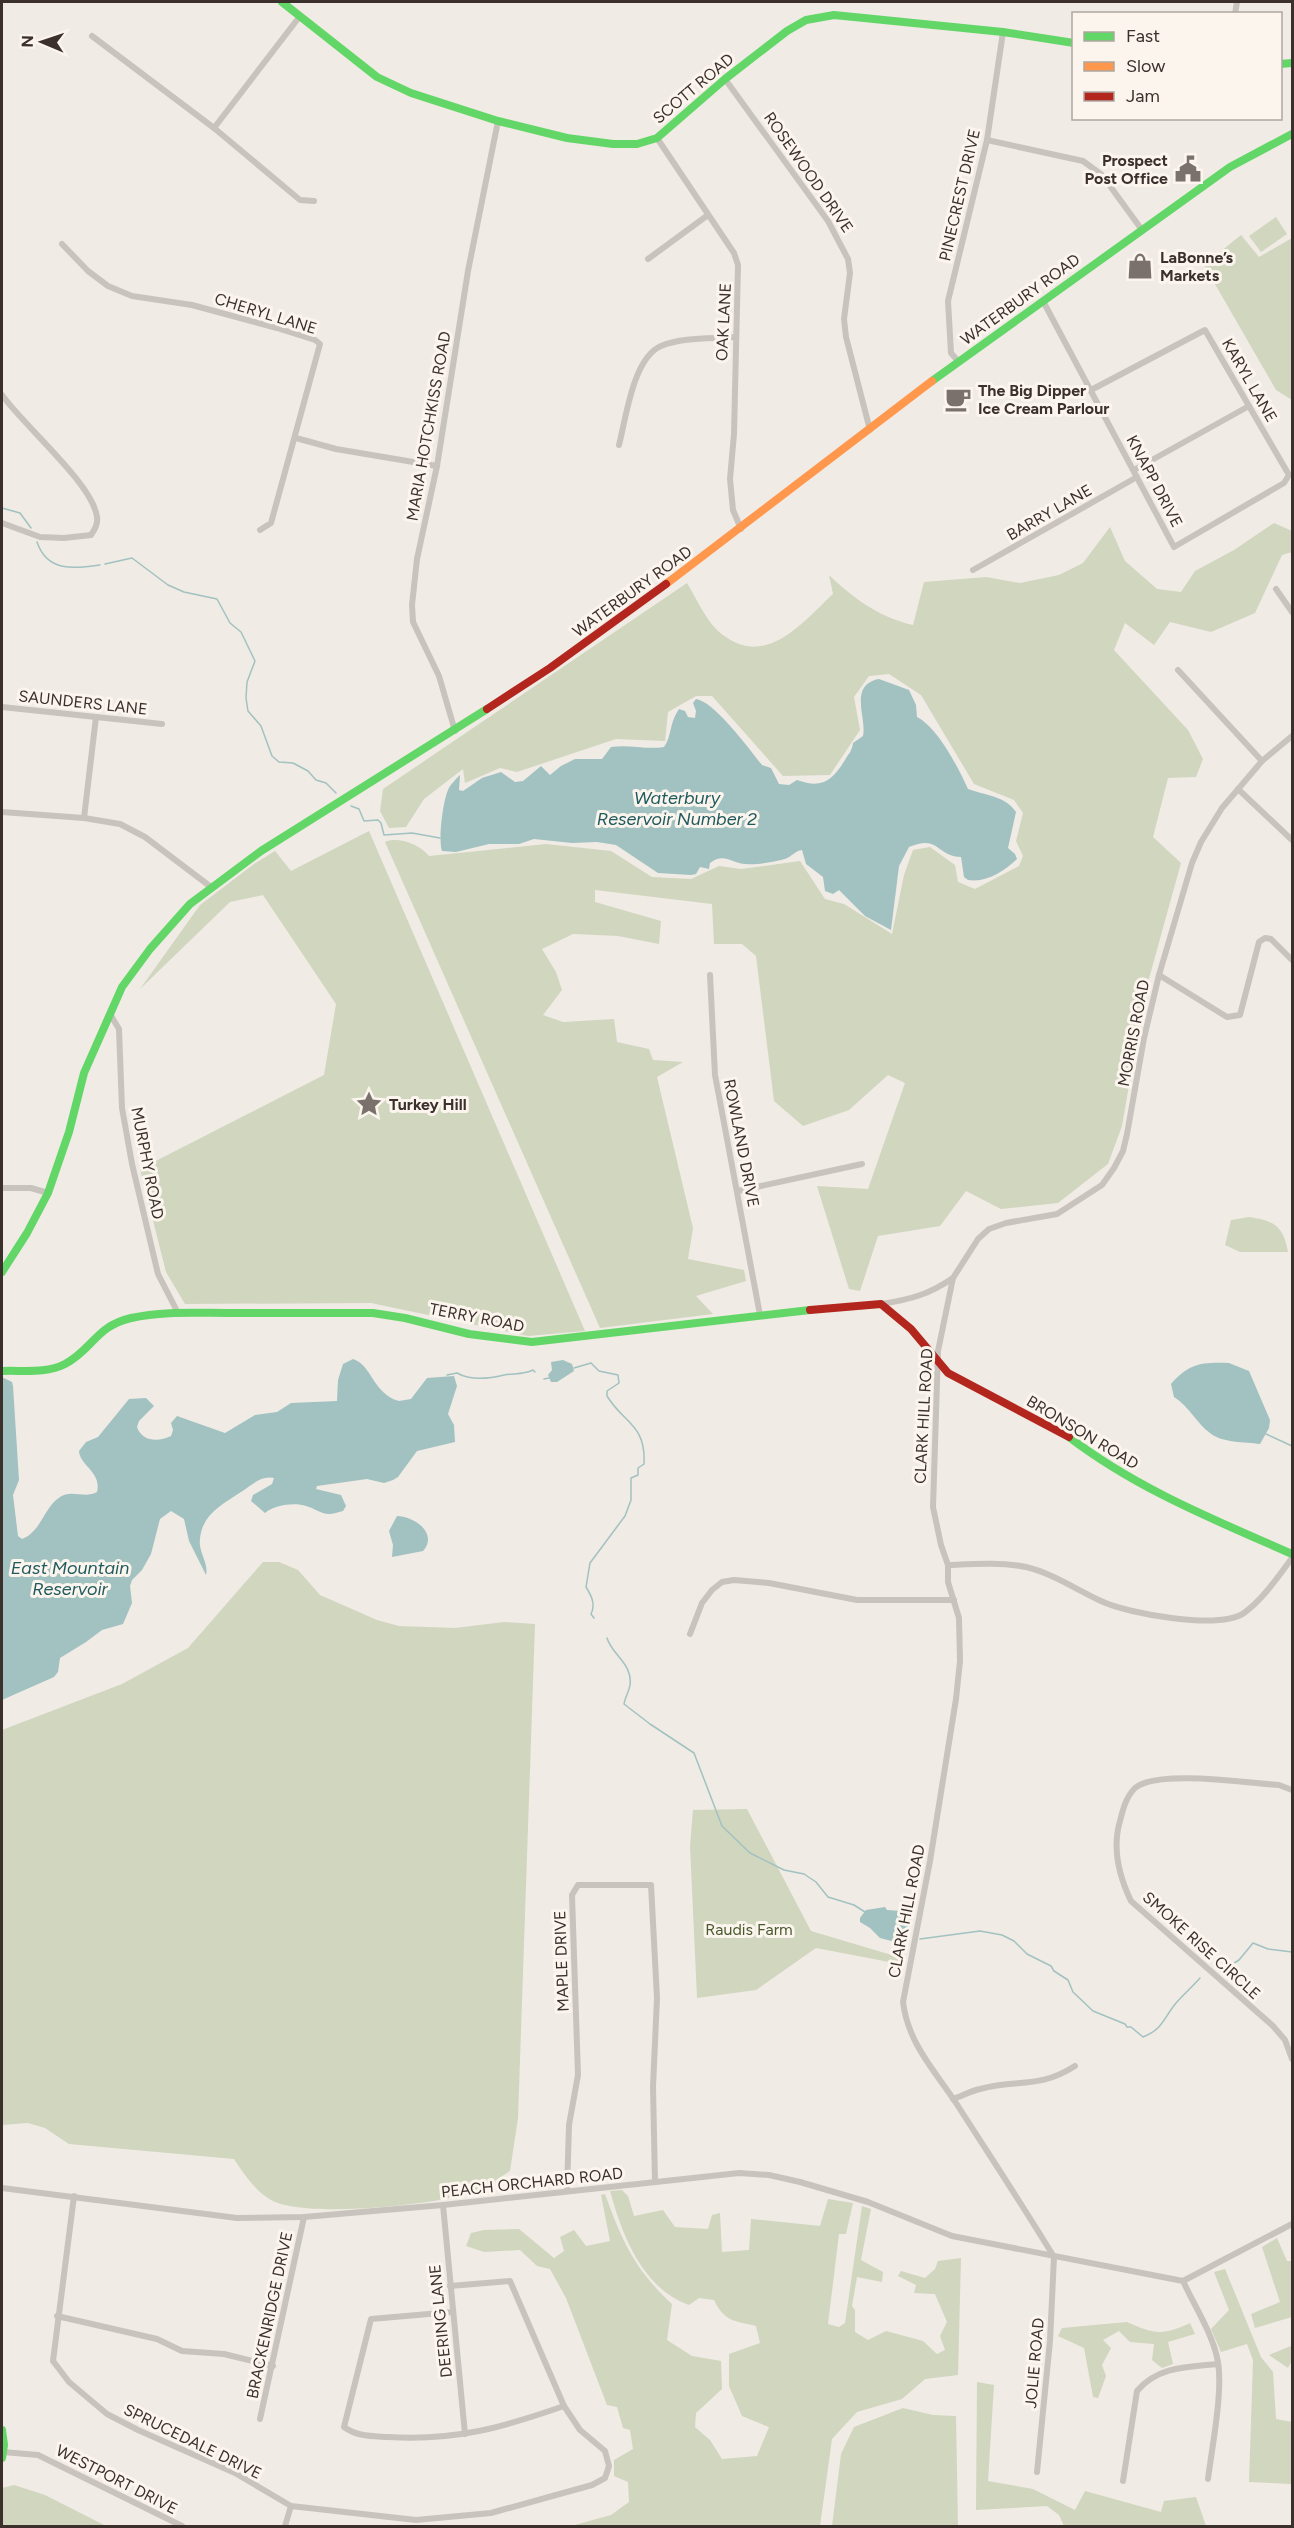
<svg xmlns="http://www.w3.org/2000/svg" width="1294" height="2528" font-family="Figtree,sans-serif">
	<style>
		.green { fill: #d1d6bf }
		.water { fill: #a1c2c1 }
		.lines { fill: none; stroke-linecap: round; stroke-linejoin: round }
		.stream { stroke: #a1c2c1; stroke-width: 1.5 }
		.street { stroke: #c9c3be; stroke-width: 6 }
		.fast { stroke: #63d668; stroke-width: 8 }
		.slow { stroke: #ff974d; stroke-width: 8 }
		.jam { stroke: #b3261e; stroke-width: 8 }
		.labels { text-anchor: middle; stroke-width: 6; stroke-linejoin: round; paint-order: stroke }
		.street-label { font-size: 16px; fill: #3b302b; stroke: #fbf5ee }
		.poi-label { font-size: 16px; font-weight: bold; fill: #3b302b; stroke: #fbf5ee; text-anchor: start }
		.park-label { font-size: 16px; fill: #4a5a2e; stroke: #fbf5ee }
		.water-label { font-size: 18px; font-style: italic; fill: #1f5a5e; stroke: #fbf5ee }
	</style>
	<rect width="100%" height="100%" fill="#f0ebe5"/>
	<g class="green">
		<path d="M1276,217L1287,234L1261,252L1249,236Z"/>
		<path d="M1241,235L1259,257L1292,238V400L1276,390L1204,265Z"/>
		<path d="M1274,523L1292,531V552L1282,555L1255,613L1211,632L1170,622L1154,645L1125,623L1114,650L1188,730L1203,759L1196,777L1168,778L1153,837L1181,863L1145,993L1122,1126L1108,1164L1058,1203L1001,1209L966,1191L940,1226L878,1236L860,1291L849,1289L817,1186L868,1189L905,1083L888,1075L849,1110L803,1126L774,1101L756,956L742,944H714L712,904L595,890V902L661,921L659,944L618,936L573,934L542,949L556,972L562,990L543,1015L563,1022L614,1019L617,1042L649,1049L653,1060L683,1062L657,1077L693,1228L688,1259L744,1270L746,1281L696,1296L713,1314L600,1328L385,842C399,836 420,845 429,856L546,844L611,851L652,877L691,879L719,866L741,869L800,861L825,899L844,904L892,934L904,875L913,850L930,847L955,865L958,882L975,889L1019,866L1023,856L1016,841L1023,813L1014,800L974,784L921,695L889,674L869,676L854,697L860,730L830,775L783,776L712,696H696L668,712L665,741L616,739L517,772L500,768L465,783L463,769L424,799L406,827L389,828L380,811L383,789L687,583C696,598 705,618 717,630C763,672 800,625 833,594L829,575C854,599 879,617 913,625L924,582L986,577L1020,583L1059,575L1083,563L1110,527L1125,561L1157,589L1181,592L1195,571L1234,550Z"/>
		<path d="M369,831L585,1331L528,1336L371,1303L185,1304L166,1272L140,1169L324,1075L336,1004L263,895L230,902L140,989L200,905L254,864L275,851L291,871Z"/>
		<path d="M1249,1217C1274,1221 1283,1225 1288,1252H1240L1225,1245L1231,1220Z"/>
		<path d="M263,1562H279L298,1570L320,1595L377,1620L399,1626L455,1628L504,1622L535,1624L518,2118L510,2171C500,2177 489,2186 479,2190C442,2205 304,2219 271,2200C255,2191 244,2174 234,2159L69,2144L45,2128L28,2123L2,2125V1730L122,1684L188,1648Z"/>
		<path d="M747,1809L811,1931L905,1959V1965L816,1948L756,1990L697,1998L690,1846L693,1810Z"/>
		<path d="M622,2190L628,2196L634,2216L663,2210L675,2227L708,2229L712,2215L720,2213L722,2252L749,2250L751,2219L820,2226L828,2199L853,2203L846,2234H839L828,2324L839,2327L845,2323L862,2206L871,2209L861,2260L883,2272L882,2282L857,2277L852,2306L855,2310V2332L868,2340L886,2331L923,2341L937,2354L945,2350L940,2336L947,2322L935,2294L914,2293L916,2285L898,2276L901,2271L925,2278L935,2269L938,2261L961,2258L958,2375L925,2379L902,2399L857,2412L832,2439L820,2526H571L611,2515L629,2502L628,2482L614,2476V2460L633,2449L630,2430L623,2428L617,2407L607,2405L566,2298L550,2269L537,2266L520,2250L484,2252L466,2246L471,2233L484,2230L519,2229L554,2258L564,2251L560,2237L574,2230L586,2246L610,2241L601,2195L605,2194C622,2241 635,2270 672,2304L667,2340L692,2356L721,2361L722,2389L696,2413L695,2427L710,2440L722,2459L757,2456L769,2427L742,2416L729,2386V2354L760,2343L756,2326C734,2321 724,2321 714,2300L699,2298L689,2305C643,2289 622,2235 610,2191Z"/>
		<path d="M1277,2238L1287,2261H1292V2317L1255,2328L1251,2314L1280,2302L1262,2247Z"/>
		<path d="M1225,2269L1261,2357L1273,2372L1276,2419L1292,2422V2484L1249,2482L1253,2360L1247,2344L1221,2352L1211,2329L1229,2310L1214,2272Z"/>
		<path d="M1127,2322C1154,2334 1162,2336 1190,2323L1195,2334L1168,2342L1173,2364L1162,2368L1152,2360L1154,2344L1130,2342L1119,2331L1103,2340L1111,2348L1102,2365L1106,2376L1098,2398L1093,2397L1084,2348L1058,2336L1062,2328Z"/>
		<path d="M1292,2327V2360L1288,2368L1269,2355L1291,2346Z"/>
		<path d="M977,2382L994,2385L988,2481L1033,2489L1075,2510L1085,2491L1161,2512L1164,2501L1196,2497L1206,2526H1064L1059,2515L1047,2506L976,2510Z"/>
		<path d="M903,2408L933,2415L956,2416L958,2526H832L841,2454L854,2427Z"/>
		<path d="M14,2485L45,2495L106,2526H2V2488Z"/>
	</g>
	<g class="water">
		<path d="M879,679L909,690L916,705L917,717C938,728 958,767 968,789C984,795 1006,796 1016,812L1008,848L1015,854L1017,859C1004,871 987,883 968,880L964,877L961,857C936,856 939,834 909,847L899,866L891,930L865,916L839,890L833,894L825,891L823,877L806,864L802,850C795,851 791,857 785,859C774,862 757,865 746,864C731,863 724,852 710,863L709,869L700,867L696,874L691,875L658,873L616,845L597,842L572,843L534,839L519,844H489L456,852L442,851C438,840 443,801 448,790C450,785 456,779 460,775L459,790L463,791L482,778L501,772L515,782L523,781L541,766L550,775L561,766L575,759H602L611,747C629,744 646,750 664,747C672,736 669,723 679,709L685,711L688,717L695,718L696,711L693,703L696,699C714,701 750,750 762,765L771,768L779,784L789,785L797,780C822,789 832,781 845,760C849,753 852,751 853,743L863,736C867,718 848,685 879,679Z"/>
		<path d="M353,1359C372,1365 373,1394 399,1401L411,1399L427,1378L454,1376L457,1386L448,1414L454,1425L455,1442L417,1451L398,1477L393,1480L384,1483L367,1479L317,1486L316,1489L341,1495L346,1506L343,1511C338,1512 333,1514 329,1514C321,1514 314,1508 306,1506C295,1502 274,1505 265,1513L251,1501L253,1495L272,1484L274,1478C261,1475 252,1485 241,1492C223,1504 202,1514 200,1539C198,1552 209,1563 206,1575L189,1541L184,1519L171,1511L160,1519L151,1554L142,1570L132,1580L130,1586L132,1603L123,1624L102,1630L86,1642L60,1658L58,1672L54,1677L2,1700V1377L12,1382L13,1386L19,1480L13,1495L18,1536L22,1539C41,1532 44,1507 60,1497C71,1489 85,1499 97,1492C102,1472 80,1466 79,1451L86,1442L98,1437L129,1399L146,1398L154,1406L139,1421L137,1427C142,1442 159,1442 171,1436L173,1430L171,1423L177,1416L225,1433L255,1415L277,1412L291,1403L337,1401L338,1380L343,1364Z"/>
		<path d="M563,1360L572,1364L574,1371L557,1382H551L548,1375L552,1370L551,1362Z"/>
		<path d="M1229,1363L1249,1371L1270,1420L1269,1428L1260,1444C1245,1442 1222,1443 1210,1433C1196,1423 1190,1407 1174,1397L1171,1384C1189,1363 1202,1362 1229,1363Z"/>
		<path d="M397,1516C413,1516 439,1533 423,1551L392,1557L393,1545L389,1531Z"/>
		<path d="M885,1907L887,1910L901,1911L913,1908L907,1945L880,1938L870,1928L860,1922V1918L866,1910Z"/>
	</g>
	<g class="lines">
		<g class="stream">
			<path d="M2,508L20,513L31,528"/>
			<path d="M37,542C47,572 74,569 100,565"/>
			<path d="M105,564L132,558L168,585L184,592L217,599L230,623L241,632L255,661L247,682L246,698L248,711L261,726L272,756L279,762L293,763L308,771L316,780L326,783L336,793"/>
			<path d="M351,806L359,809L364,821L378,820L381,823L384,835L412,833L440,838"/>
			<path d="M574,1368L591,1363L599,1371L618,1375L619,1383L607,1391V1396C624,1424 646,1424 644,1464L638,1468V1475L631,1478V1500L625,1516L590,1563L586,1587C591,1595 596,1604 591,1614L594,1618"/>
			<path d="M447,1375L457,1373C471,1381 488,1379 504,1375C514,1373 523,1375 533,1370L535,1372"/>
			<path d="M544,1379L549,1378"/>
			<path d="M1266,1434L1292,1446"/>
			<path d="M607,1638C612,1655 633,1664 630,1685C629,1692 625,1697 624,1704L650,1724L694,1753L722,1826L750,1853L784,1870L804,1874L816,1882L828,1897L854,1905L865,1912"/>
			<path d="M920,1939L980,1931L1002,1935L1014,1941L1027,1954L1051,1966L1054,1971L1068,1980L1073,1992L1093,2011L1125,2024L1127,2027H1131L1143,2037C1163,2029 1163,2019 1176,2003C1184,1994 1192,1987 1200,1978"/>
			<path d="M1231,1965L1239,1960L1253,1943L1268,1949L1292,1952"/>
		</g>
		<g class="street">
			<path d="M1235,14L1237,2"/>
			<path d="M92,36L214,128L300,200L314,201"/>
			<path d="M725,79L828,221L848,259L850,273L844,319L846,337L870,430"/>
			<path d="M214,128L300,16"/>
			<path d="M657,138L734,253L738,265L734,434L730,479L733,510L741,529"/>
			<path d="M987,140L1083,161L1102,175L1142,230"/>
			<path d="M62,244L88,271L108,286L132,296L192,305L277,328L315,340L320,344L271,523L260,530"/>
			<path d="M648,259L708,215"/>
			<path d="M1043,301L1174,547L1284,483L1289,475L1205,330L1091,390"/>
			<path d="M958,361L951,353L948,301L987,140L1003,32"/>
			<path d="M2,395C23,425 93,484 97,517C98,524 95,529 91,535L64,538L40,537L2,523"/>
			<path d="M296,438L336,449L437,466"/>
			<path d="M619,445C626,418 633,358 661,346C683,337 712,339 735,337"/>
			<path d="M1134,470L1249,406"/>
			<path d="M973,570L1137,477"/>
			<path d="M1276,589L1292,612"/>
			<path d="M1178,670L1262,761"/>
			<path d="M2,707L162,724"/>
			<path d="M455,731L439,676L413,622L412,605L417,559L437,466L468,271L498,121"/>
			<path d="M1238,789L1292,840"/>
			<path d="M2,812L84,818L120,824L145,837L211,887"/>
			<path d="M84,818L96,717"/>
			<path d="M710,975L715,1075L760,1315"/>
			<path d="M1159,975L1227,1017L1240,1015L1259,942L1265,938L1271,939L1292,960"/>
			<path d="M110,1014L119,1029L122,1108L132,1164L158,1274L178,1313"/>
			<path d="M2,1188H31L48,1193"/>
			<path d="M738,1191L862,1164"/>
			<path d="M882,1304C911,1299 928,1295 953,1278"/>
			<path d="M948,1565C973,1564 1001,1562 1026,1567C1052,1573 1077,1590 1101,1601C1128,1614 1219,1630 1244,1613C1263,1599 1278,1577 1292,1558"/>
			<path d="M690,1634L702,1603L712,1590L722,1582L734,1580L769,1583L857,1600H954"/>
			<path d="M1292,1790L1279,1785C1248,1783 1157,1769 1135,1788C1126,1797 1123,1809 1120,1821C1112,1848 1119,1876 1131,1901L1273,2026L1285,2040L1292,2059"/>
			<path d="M953,2099C962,2096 971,2091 980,2089C1018,2078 1037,2090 1075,2066"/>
			<path d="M2,2188L237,2218L304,2217L443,2205L739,2173L769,2175L800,2182L868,2202L952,2236L1183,2281L1292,2224"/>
			<path d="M567,2191L569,2125L578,2075L572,1895L578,1885H651L657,1998L653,2087L655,2182"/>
			<path d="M74,2196L53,2361L69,2382L107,2414L138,2430L235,2473L291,2506L416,2520L491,2513L592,2485L605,2478L609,2466L605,2451L580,2430L564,2406L510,2281L450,2286"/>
			<path d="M443,2205L465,2434"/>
			<path d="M1054,2257C1023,2206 990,2156 958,2106C936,2072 908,2044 903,2002L930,1861L956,1699L960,1661L959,1618L948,1582V1565L941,1545L933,1507L938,1351L953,1278L978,1239L989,1229L1006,1223L1057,1214L1102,1185L1114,1168L1123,1151L1127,1134L1144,1038L1159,975L1192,863L1201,842L1222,808L1262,761L1292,736"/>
			<path d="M1183,2281C1195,2307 1213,2334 1218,2362C1223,2392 1212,2447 1208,2479"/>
			<path d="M452,2312L371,2319L344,2427C358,2437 372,2436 388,2437C455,2441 501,2428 564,2406"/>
			<path d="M57,2316L157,2339L182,2351L224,2354L273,2366"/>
			<path d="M260,2419L304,2217"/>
			<path d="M3,2452L38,2455L182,2526"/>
			<path d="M1037,2472L1050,2341L1054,2257"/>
			<path d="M1123,2481L1137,2391C1158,2366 1189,2367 1218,2364"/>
			<path d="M285,2526L291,2506"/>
		</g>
		<g class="fast">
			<path d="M282,2L377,77L411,93L498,121L567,138L613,144H637L657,138L725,79L787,31L806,20L834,15L1003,32L1074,43"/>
			<path d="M1280,64L1292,63"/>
			<path d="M932,381L1230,167L1292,134"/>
			<path d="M2,1272L27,1233L48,1193L69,1132L84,1073L122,987L150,949L190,904L261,851L487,709"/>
			<path d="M2,1371C22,1370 46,1374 65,1364C92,1350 96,1326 131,1318C162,1311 195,1313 227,1313C276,1313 324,1313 373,1313L405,1318L469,1334L532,1342L810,1310"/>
			<path d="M1069,1437C1137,1489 1215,1520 1292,1554"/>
			<path d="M2,2430L4,2445L2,2458"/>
		</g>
		<path class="slow" d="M666,584L932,381"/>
		<g class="jam">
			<path d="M487,709L550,668L666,584"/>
			<path d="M810,1310L881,1304L911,1329L948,1373L1069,1437"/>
		</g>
	</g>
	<defs>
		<g id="civic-bare" transform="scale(2.07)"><path d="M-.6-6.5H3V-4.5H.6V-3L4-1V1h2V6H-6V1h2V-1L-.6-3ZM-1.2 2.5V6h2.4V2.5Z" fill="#7a716c" stroke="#fbf5ee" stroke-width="2.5" paint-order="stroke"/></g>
		<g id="shop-bare" transform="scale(2.07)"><path d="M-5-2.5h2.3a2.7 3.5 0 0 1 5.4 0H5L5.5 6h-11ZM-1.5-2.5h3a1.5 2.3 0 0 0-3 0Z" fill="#7a716c" stroke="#fbf5ee" stroke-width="2.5" paint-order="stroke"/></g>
		<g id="cafe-bare" transform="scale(2.07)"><path d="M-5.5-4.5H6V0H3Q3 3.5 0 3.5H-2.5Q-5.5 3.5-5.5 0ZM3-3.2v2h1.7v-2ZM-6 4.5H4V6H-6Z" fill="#7a716c" stroke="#fbf5ee" stroke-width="2.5" paint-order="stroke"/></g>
		<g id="sight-bare" transform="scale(2.07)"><path d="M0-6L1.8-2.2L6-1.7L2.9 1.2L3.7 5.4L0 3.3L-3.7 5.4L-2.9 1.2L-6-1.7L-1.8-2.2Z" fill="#7a716c" stroke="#fbf5ee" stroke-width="2.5" paint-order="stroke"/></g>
	</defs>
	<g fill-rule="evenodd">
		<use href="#civic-bare" x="1188" y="169"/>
		<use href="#shop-bare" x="1140" y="266"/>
		<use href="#cafe-bare" x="958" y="399"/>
		<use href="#sight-bare" x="369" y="1104"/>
	</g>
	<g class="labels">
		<g class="street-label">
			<text transform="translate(693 88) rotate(-40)" y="6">SCOTT ROAD</text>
			<text transform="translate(809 172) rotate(55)" y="6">ROSEWOOD DRIVE</text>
			<text transform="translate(959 195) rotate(-77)" y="6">PINECREST DRIVE</text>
			<text transform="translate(1020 299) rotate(-36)" y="6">WATERBURY ROAD</text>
			<text transform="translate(266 313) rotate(17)" y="6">CHERYL LANE</text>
			<text transform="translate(723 322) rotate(-87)" y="6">OAK LANE</text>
			<text transform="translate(1250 380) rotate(60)" y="6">KARYL LANE</text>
			<text transform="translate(428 426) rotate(-80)" y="6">MARIA HOTCHKISS ROAD</text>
			<text transform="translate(1155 481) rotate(62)" y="6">KNAPP DRIVE</text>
			<text transform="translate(1049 512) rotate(-30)" y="6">BARRY LANE</text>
			<text transform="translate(632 591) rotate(-36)" y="6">WATERBURY ROAD</text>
			<text transform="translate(83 702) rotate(6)" y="6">SAUNDERS LANE</text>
			<text transform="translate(1133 1033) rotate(-79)" y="6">MORRIS ROAD</text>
			<text transform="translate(742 1143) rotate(79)" y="6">ROWLAND DRIVE</text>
			<text transform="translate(148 1163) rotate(79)" y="6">MURPHY ROAD</text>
			<text transform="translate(477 1317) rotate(11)" y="6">TERRY ROAD</text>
			<text transform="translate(923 1416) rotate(-87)" y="6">CLARK HILL ROAD</text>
			<text transform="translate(1083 1432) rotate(31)" y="6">BRONSON ROAD</text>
			<text transform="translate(906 1911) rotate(-79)" y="6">CLARK HILL ROAD</text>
			<text transform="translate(1202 1945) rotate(42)" y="6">SMOKE RISE CIRCLE</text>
			<text transform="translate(561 1961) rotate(-92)" y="6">MAPLE DRIVE</text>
			<text transform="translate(532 2182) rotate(-6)" y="6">PEACH ORCHARD ROAD</text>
			<text transform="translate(269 2315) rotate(-78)" y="6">BRACKENRIDGE DRIVE</text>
			<text transform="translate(440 2321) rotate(-96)" y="6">DEERING LANE</text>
			<text transform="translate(1034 2363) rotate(-85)" y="6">JOLIE ROAD</text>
			<text transform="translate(193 2441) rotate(26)" y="6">SPRUCEDALE DRIVE</text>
			<text transform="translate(117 2479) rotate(27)" y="6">WESTPORT DRIVE</text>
		</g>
		<g class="poi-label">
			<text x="1168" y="166" text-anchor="end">Prospect<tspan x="1168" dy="18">Post Office</tspan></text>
			<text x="1160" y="263">LaBonne’s<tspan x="1160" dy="18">Markets</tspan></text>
			<text x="978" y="396">The Big Dipper<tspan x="978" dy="18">Ice Cream Parlour</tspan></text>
			<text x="389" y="1110">Turkey Hill</text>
		</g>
		<g class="park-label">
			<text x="749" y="1935">Raudis Farm</text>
		</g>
		<g class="water-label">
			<text x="677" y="804">Waterbury<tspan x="677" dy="21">Reservoir Number 2</tspan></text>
			<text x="70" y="1574">East Mountain<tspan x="70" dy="21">Reservoir</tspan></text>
		</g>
	</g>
	<rect width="1294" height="2528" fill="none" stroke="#3b302b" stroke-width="6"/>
	<rect x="1072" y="12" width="210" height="108" fill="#fbf5ee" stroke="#aea6a0" stroke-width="1.5"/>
	<rect x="1084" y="32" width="30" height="9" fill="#63d668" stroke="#aea6a0" stroke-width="1.5"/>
	<text x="1126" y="42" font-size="18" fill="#3b302b">Fast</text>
	<rect x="1084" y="62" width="30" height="9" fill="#ff974d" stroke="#aea6a0" stroke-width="1.5"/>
	<text x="1126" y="72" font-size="18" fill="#3b302b">Slow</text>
	<rect x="1084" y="92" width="30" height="9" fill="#b3261e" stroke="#aea6a0" stroke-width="1.5"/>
	<text x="1126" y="102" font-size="18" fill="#3b302b">Jam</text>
	<g transform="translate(42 42) rotate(272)" stroke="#fbf5ee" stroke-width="4.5" paint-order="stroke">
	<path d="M0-4.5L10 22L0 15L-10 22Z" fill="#3b302b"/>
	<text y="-9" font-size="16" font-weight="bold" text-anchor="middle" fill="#3b302b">N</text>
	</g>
</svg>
